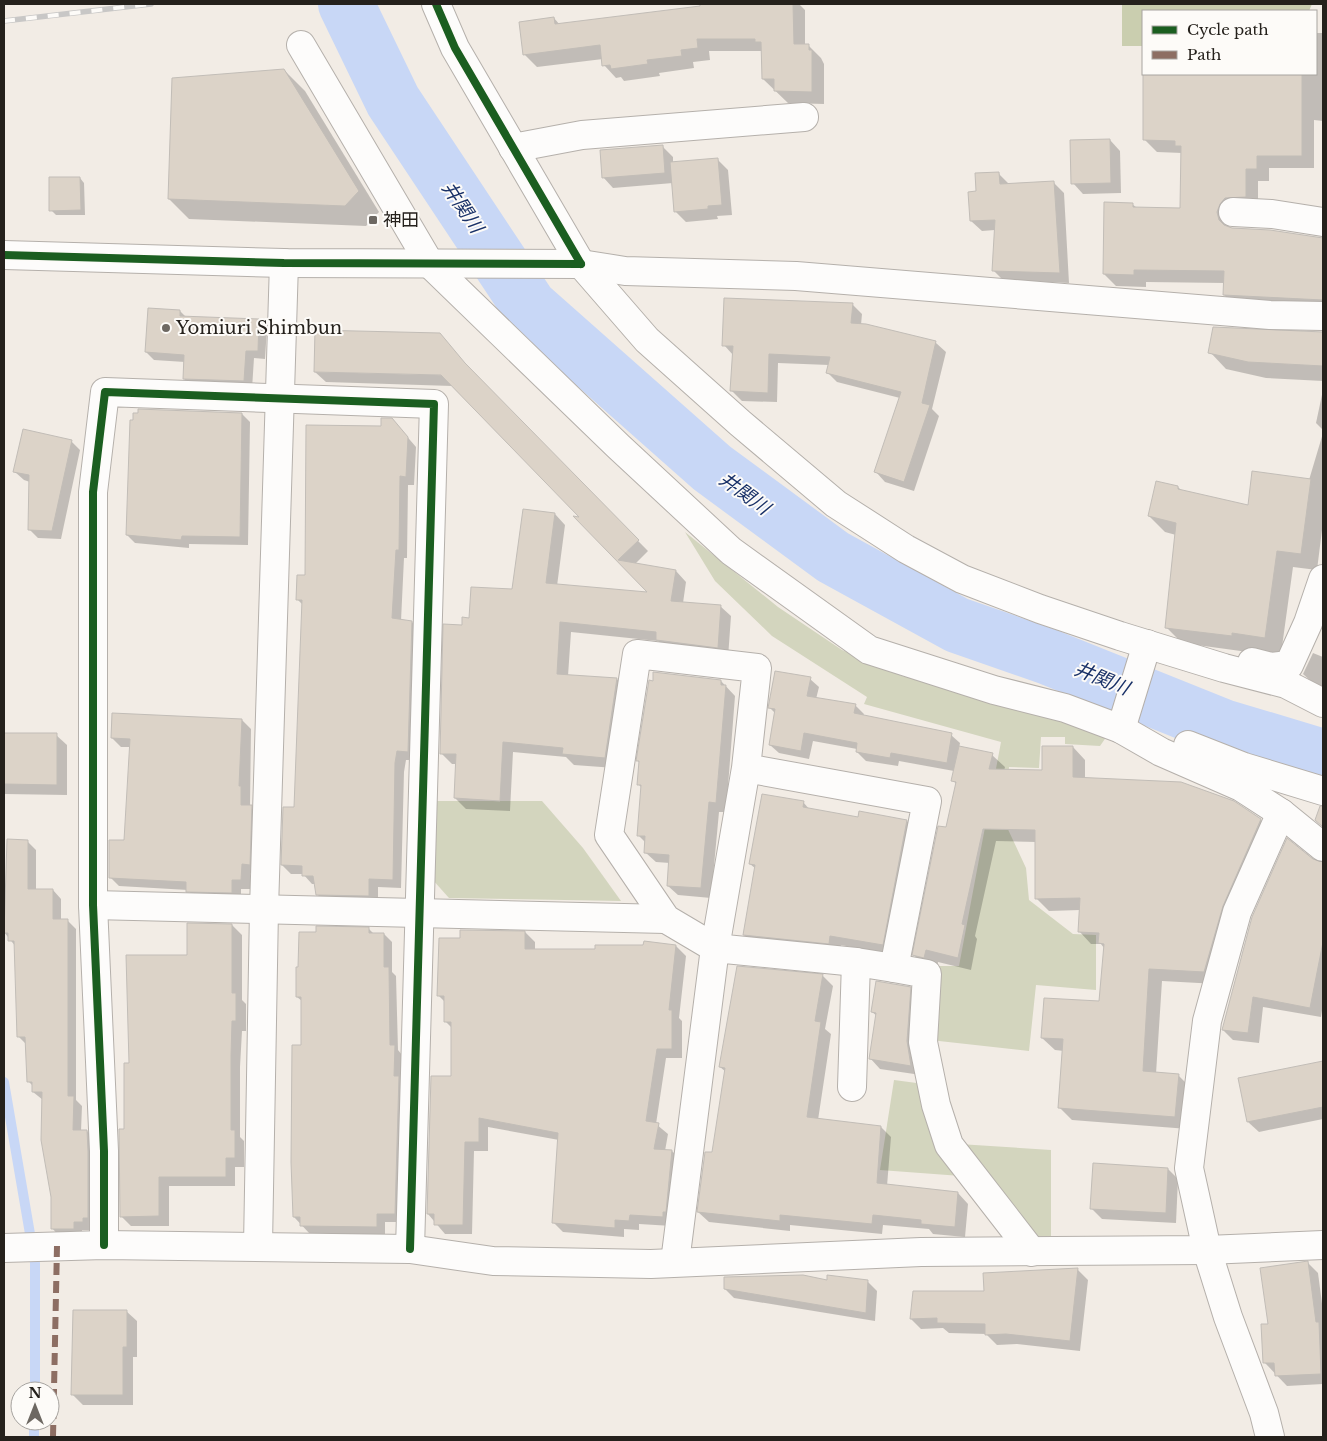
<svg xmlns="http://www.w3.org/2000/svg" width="1327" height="1441" font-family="'Libre Baskerville','Noto Sans JP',serif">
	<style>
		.green { fill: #d3d5be }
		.forest { fill: #caceaf }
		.shadow { fill: #0003 }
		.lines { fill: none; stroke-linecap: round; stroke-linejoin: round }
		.stream { stroke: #c8d7f6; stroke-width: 10 }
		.river { stroke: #c8d7f6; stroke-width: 56 }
		.building { fill: #dcd3c8; stroke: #c2bdb7 }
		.minor-casing { stroke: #b5b0ab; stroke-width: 30 }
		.minor { stroke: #fdfcfb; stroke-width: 28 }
		.rail-casing { stroke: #c8c7c6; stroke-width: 5.5 }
		.rail { stroke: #fdfbf8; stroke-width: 4; stroke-dasharray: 11; stroke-linecap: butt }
		.quiet { stroke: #8d6e63; stroke-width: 6; stroke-dasharray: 12 6; stroke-linecap: butt }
		.cycleway-casing { stroke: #fdfbf8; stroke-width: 11 }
		.cycleway { stroke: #1b5e20; stroke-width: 8 }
		.poi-dot { fill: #6d6862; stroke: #fdfbf8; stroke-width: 2 }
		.labels { text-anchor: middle; stroke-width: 4; stroke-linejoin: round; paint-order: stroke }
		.poi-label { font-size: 18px; fill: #25211c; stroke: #fdfbf8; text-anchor: start }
		.water-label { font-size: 19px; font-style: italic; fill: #193168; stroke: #fdfbf8 }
	</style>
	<rect width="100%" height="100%" fill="#f2ece5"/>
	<g class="green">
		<path d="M685,532L778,607L842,650L902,676L1030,707L1109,733L1100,746L1065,744V737H1041L1039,768L1009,767L1005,823L1026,868L1029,900L1073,934L1096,935V990L1036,985L1029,1051L930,1040L935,966H959L1001,742L864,704L867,697L772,636L715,581Z"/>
		<path d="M433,801H542L583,848L621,901L449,898L432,879Z"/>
		<path d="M894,1080L924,1084L961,1176L880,1170Z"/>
		<path d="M959,1144L1051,1150V1237L1031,1238Z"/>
	</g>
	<path class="forest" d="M1122,4H1312L1309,11H1143V46H1122Z"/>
	<g class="shadow">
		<path d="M702,4H799L805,10V45H808L821,58L824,64V104L788,103L763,79L762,51H709L710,60L693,62L694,68L659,73L660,76L624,81L621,77L616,78L604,65L603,59L537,67L524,54L554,18L560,25L702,7Z"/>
		<path d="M1316,33H1323V121L1314,120V168H1269V181H1258V209L1232,217L1229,225L1230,228L1270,231L1323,238V312L1236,307L1224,295L1225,283L1146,282V287L1116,286L1104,274L1132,204L1137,208L1182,209V153L1157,152L1145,140V74H1316Z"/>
		<path d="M284,70L305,91L379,212L366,226L189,219L169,199Z"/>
		<path d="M1110,140L1120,151L1121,193L1083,194L1073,183Z"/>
		<path d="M662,146L673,157V163L717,159L728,170L732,215L717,216L718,219L686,222L675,211L673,183L613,188L603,177Z"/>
		<path d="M998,173L1009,184L1053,182L1064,193L1069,283L1003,280L993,270L995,230L982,231L971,221L977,193Z"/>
		<path d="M80,178L84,183L85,215H56L51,210Z"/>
		<path d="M852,304L862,314L861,325L936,343L946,352L932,409L939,416L914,491L885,482L876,472L900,398L837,382L827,372L829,365L778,363L777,402L742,401L732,391L733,355L724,345Z"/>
		<path d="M180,311L186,317L259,320L267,328L265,359L254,358L252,389L193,387L184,379L185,362L154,360L146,352Z"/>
		<path d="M1222,328L1323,333V381L1266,378L1226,369L1210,352Z"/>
		<path d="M315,372L475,376L648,551L635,564L676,571L686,582L683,603L720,606L731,616L728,658L668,651L658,641L571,632L568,676L617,679L627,690L615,768L574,765L566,757L513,752L510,811L466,809L455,798L457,764H452L441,753L463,626L470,619L513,591L555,514L565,525L557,586L651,593L576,518L583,519L452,386L326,382Z"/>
		<path d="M1323,390V430L1316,423Z"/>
		<path d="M242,414L250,422L248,545L189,544V548L135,543L127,535Z"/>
		<path d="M392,419L416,447L414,485H408L407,558H404L401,621L412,622L421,631L417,760H406L404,772L401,888L378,887V904L326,903L317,894L316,884H312L303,874H291L282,865L295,808L303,605L297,599L382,427Z"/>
		<path d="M1323,433V522L1317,570L1293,567L1281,654L1248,649V652L1182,643L1166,627L1176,535L1165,532L1149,516L1178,487L1183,492L1249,507L1309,480Z"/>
		<path d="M71,441L80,450L61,539L38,538L29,529L30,482L24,480L15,472Z"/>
		<path d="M1313,653L1323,657V692L1303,674Z"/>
		<path d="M810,679L819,687L816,699L855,705L864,714L863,716L951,735L960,743L959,748L992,755L1005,767L1004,771H1043L1073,747L1085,760V779L1261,820L1273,832L1217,984L1162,981L1156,1074L1178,1075L1191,1088L1188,1129L1072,1120L1059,1107L1064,1051L1055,1050L1042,1038L1101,1002L1104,948L1101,944H1091L1079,931L1080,910L1049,911L1036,898V842L996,841L975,936L977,939L971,970L938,962L937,970L926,968L914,955L947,829L956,784L953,780L954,771L899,761L898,766L866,761L857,752V749L813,741L809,759L779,753L770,745L776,714L770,708Z"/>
		<path d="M721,681L735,696L726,812H719L711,898L678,895L668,886L670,863L656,862L646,853V843L638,835L642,788L638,784L640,763L638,761Z"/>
		<path d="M242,720L251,729L250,807L260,816L259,873H250V889H241V902L197,900L188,890L119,886L110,877L125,842L131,747H121L112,738Z"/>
		<path d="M4,735H56L67,745V795L4,794Z"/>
		<path d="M803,802L810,810L859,819L907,821L917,832L893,955L841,945L839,953L754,945L744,935L756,869L750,864Z"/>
		<path d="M1288,840L1320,864L1323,863V1004L1321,1017L1263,1007L1259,1043L1233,1040L1223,1030Z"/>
		<path d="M8,841H27L36,850V890H53L61,899V920H67L76,929V1100L82,1106L81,1131H87L95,1139L91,1230H82V1237H60L52,1228V1197L43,1100L33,1092V1086L29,1082L27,1045L18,1036L16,947L4,932Z"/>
		<path d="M232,925L242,935V1000L246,1004V1031H242L240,1067V1137L244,1141V1167H235V1186H169V1226H131L121,1216L130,1064L189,956Z"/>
		<path d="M369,929L374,934H384L392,942V972L396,976L398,1050L402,1055L403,1222H385V1235L310,1234L294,1217L302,1046V1001L297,997Z"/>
		<path d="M525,932L535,942V951H596L676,946L686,956L679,1018L682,1021V1058H666L656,1124L668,1134L665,1151H672L682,1161L672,1226L639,1224V1230L624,1229V1237L563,1232L553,1222L559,1140L488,1127V1151H474L472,1234H445L428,1214L453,1078V1029L445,1021V1002L438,995L461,939Z"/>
		<path d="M738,967L823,976L833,986L825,1029L831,1034L818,1120L881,1127L891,1137L887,1186L958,1193L968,1204L965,1237L933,1234L929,1229L883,1225L882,1234L790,1225V1231L709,1222L698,1212L713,1154L726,1072L720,1067Z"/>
		<path d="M910,988L920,999L921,1075L880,1069L870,1058L877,1016L872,1012Z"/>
		<path d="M1323,1062V1119L1259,1132L1248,1122L1240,1079Z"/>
		<path d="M1168,1169L1178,1179L1176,1223L1102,1219L1091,1208Z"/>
		<path d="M1308,1263L1318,1273L1323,1311V1384L1287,1386L1264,1362L1269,1325Z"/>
		<path d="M1077,1269L1088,1280L1080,1351L1017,1344L997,1345L986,1334L949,1333L943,1328L921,1329L911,1319L985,1292Z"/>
		<path d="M828,1281L868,1282L877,1291L875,1321L734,1298L725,1289Z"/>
		<path d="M126,1311L137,1321V1357H133V1405H83L72,1394Z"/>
	</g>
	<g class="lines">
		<g class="stream">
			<path d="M4,1082L35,1263V1391"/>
			<path d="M34,1437V1421"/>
		</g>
		<path class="river" d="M346,4L393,101L529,306L712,468L833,557L957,625L1046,656L1223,727L1323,757"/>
	</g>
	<g class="building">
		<path d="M700,4H793L794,44H809V50H812V92L774,91V79H762L761,42H755V39H697L698,48L681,50L682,56L647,60L648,64L611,69L610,65L602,66L600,45L523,55L519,22L554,17L555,24L700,6Z"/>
		<path d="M284,69L359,191L345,206L168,199L172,78Z"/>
		<path d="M1143,74H1302V156H1257V169H1246V197L1225,198L1220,204L1217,212L1219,220L1224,225L1232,228L1270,230L1323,238V300L1223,295L1224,271L1134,270V275L1103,274L1104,202L1133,203V207L1180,208L1181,146H1175V141L1143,140Z"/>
		<path d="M1110,139L1111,183L1071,184L1070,140Z"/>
		<path d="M663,145L665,173L602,178L600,150Z"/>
		<path d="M718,158L722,205L708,206V209L674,212L670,162Z"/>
		<path d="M999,172L1000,184L1054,181L1060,273L992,271L995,220L970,221L968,192L976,191L975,173Z"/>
		<path d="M49,177H80L81,210L49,211Z"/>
		<path d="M724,298L853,303L851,323L866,324L936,341L922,403L930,405L904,482L874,472L901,392L826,373L830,357L769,354L768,393L730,391L733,346H722Z"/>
		<path d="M148,308L180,310V316L259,319L258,351H246L244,381L183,379L184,355L145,352Z"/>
		<path d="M1213,327L1323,332V366L1248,362L1208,353Z"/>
		<path d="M315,330L440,333L465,363L639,540L618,560L676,570L671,601L721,605L718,648L656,640V632L560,622L557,674L617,678L605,758L562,754L563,748L503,742L500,801L454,798L456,754H440L443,624L462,625V617L469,618L471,587L512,589L523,509L555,513L546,583L647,592L573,516L579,517L441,375L314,372Z"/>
		<path d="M138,409L242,413L240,537L182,536L181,540L126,535L130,420H133V413H138Z"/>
		<path d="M381,418H392L408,437L406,477L400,476L399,550H396L392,618L412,621L408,752L397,751L395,763L393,880L369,879V896L316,895L313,876H302V866L281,865L283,807H294L302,600H296L297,575H305L306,425L381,426Z"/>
		<path d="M23,429L72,440L52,531L28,530L29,475L13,472Z"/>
		<path d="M1252,471L1311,479L1301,554L1277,551L1265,638L1232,633V636L1165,628L1176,523L1148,516L1156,481L1178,486V489L1248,505Z"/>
		<path d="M775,671L811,677L807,696L856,704L854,713L952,733L947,763L891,753L890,758L856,752L857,743L804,733L801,751L769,745L775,709L768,708Z"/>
		<path d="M653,672L721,680V685H726L716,803L709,802L701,888L667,886L669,855L644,853L645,836H637L641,785H637L639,761H636L649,680L653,681Z"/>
		<path d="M112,713L242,719L239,786H241V805H252L250,865L242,864L241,880H232V893L186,892V882L109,878V840H124L130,739L111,738Z"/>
		<path d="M4,733H57V785L4,784Z"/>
		<path d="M959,746L993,753L989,769L1042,770V746H1073V777L1181,782L1234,801L1261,819L1223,906L1204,972L1149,969L1143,1071L1179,1074L1175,1117L1058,1108L1063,1039L1041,1038L1044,998L1099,1001L1104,944L1098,943L1099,933L1078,932L1080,898L1035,899V830L983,829L962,924L965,925L958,958L926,950L924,958L912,955L938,826L946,827L956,782L951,781Z"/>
		<path d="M762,794L804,801L803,807L858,817L859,811L907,820L883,945L830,936L829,944L743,935L755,865L749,864Z"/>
		<path d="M1320,806H1323V827L1315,820Z"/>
		<path d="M1287,838L1313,859L1323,862V942L1310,1008L1253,997L1248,1033L1222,1030L1252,917Z"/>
		<path d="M7,839L28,840V889H53V919H68V1096H74L73,1130H87L88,1151V1218H83V1222H74V1229H51V1197L41,1140L42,1092H32V1082H27L25,1037H17L14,941H8V933H4Z"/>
		<path d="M187,923L232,924V993H236V1021H232L231,1056V1130H235V1158H226V1177H159V1216L120,1217L119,1129H124V1063H129L126,955H187Z"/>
		<path d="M316,926L369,927V933H384V967H389L390,1045H395L394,1076H399L395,1214H377V1227L300,1226V1217H293L291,1162L292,1045H301V997H296V967H298L299,932H316Z"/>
		<path d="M460,930L525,931V949H595V945H643L644,941L676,945L669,1010H672V1049H657L646,1121L659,1123L654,1149L672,1150L666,1212H663V1217L630,1215L629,1221L615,1220V1228L552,1223L558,1133L479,1118V1142H465L463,1225H434V1214H427L431,1076H451V1022H444V996H437L439,938H460Z"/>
		<path d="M737,966L823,974L815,1021L821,1022L807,1117L881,1126L877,1183L958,1192L955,1227L921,1224V1220L873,1215L872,1224L780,1215V1221L697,1212L705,1152H712L725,1068L719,1067Z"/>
		<path d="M876,981L911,987L907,1041L911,1066L869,1059L876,1013L871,1012Z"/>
		<path d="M1323,1061V1107L1247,1122L1238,1078Z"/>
		<path d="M1093,1163L1168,1168L1166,1213L1090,1209Z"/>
		<path d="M1308,1261L1316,1322H1319L1321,1374L1275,1376L1274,1363H1263L1261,1324H1268L1260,1268Z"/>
		<path d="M1078,1268L1070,1341L1006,1334L985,1335V1324L937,1323V1318L910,1319L913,1291H984L983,1273Z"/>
		<path d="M803,1275L827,1280V1275L868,1280L866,1313L724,1289V1277Z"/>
		<path d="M73,1310H127V1347H123V1395H71Z"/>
	</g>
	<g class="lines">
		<g class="minor-casing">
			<g id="minor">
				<path d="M436,4L455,48L581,264L647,340L740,423L836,504L906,549L962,579L1040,609L1120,636L1224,668L1286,684L1323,703"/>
				<path d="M301,45L430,264L618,446L731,551L869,650L994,690L1065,708L1121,729L1161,752L1241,787L1281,813L1323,847"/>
				<path d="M513,148L582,135L804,117"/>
				<path d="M1233,212L1272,214L1323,222"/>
				<path d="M4,255L284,263L581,264L625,271L796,276L1270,315L1323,316"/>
				<path d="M1252,662L1271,667L1289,665L1308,623L1323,579"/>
				<path d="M1121,729L1147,644"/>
				<path d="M1188,745L1244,767L1323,791"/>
				<path d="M93,905L666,919"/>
				<path d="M894,968L927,974L923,1042L936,1105L949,1145L1032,1252"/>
				<path d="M852,1087L856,962"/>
				<path d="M104,1245V1151L93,905V492L105,392L434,404L410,1249"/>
				<path d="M258,1246L264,909L284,263"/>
				<path d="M4,1248L104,1245L410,1249L493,1261L651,1264L921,1252L1207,1250L1323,1245"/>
				<path d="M675,1262L715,948L666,919L609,835L637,654L757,668L746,768L715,948L856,962L894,968L927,801L746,768"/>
				<path d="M1270,1437L1264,1413L1228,1317L1207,1250L1189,1168L1207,1021L1237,912L1281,813"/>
			</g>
		</g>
		<use href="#minor" class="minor"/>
		<g class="rail-casing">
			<path id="rail" d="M4,21L151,4"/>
		</g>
		<use href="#rail" class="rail"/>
		<path class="quiet" d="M53,1437L57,1246"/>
		<g class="cycleway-casing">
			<g id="cycleway">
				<path d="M436,4L455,48L581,264"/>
				<path d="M4,255L284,263L581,264"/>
				<path d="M104,1245V1151L93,905V492L105,392L434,404L410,1249"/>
			</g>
		</g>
		<use href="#cycleway" class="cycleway"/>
	</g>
	<g class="poi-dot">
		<rect x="368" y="215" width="10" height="10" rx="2.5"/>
		<circle cx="166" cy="328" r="5"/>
	</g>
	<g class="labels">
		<g class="poi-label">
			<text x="383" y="226">神田</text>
			<text x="176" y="334">Yomiuri Shimbun</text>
		</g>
		<g class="water-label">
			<text transform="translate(463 207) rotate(56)" y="7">井関川</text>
			<text transform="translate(745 493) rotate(36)" y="7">井関川</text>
			<text transform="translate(1102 678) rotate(22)" y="7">井関川</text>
		</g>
	</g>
	<rect width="1327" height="1441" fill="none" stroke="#25211c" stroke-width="10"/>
	<rect x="1142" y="10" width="175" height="65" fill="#fdfbf8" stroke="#a7a4a0"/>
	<rect x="1152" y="26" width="25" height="8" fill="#1b5e20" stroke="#a7a4a0"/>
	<text x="1187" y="35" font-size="15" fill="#25211c">Cycle path</text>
	<rect x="1152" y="51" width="25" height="8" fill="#8d6e63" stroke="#a7a4a0"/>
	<text x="1187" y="60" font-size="15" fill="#25211c">Path</text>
	<g transform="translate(35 1406)"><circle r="24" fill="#fdfbf8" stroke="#a7a4a0"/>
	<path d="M0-4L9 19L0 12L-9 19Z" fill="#6d6862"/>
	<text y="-8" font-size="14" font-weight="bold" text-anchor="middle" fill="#25211c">N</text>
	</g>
</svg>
